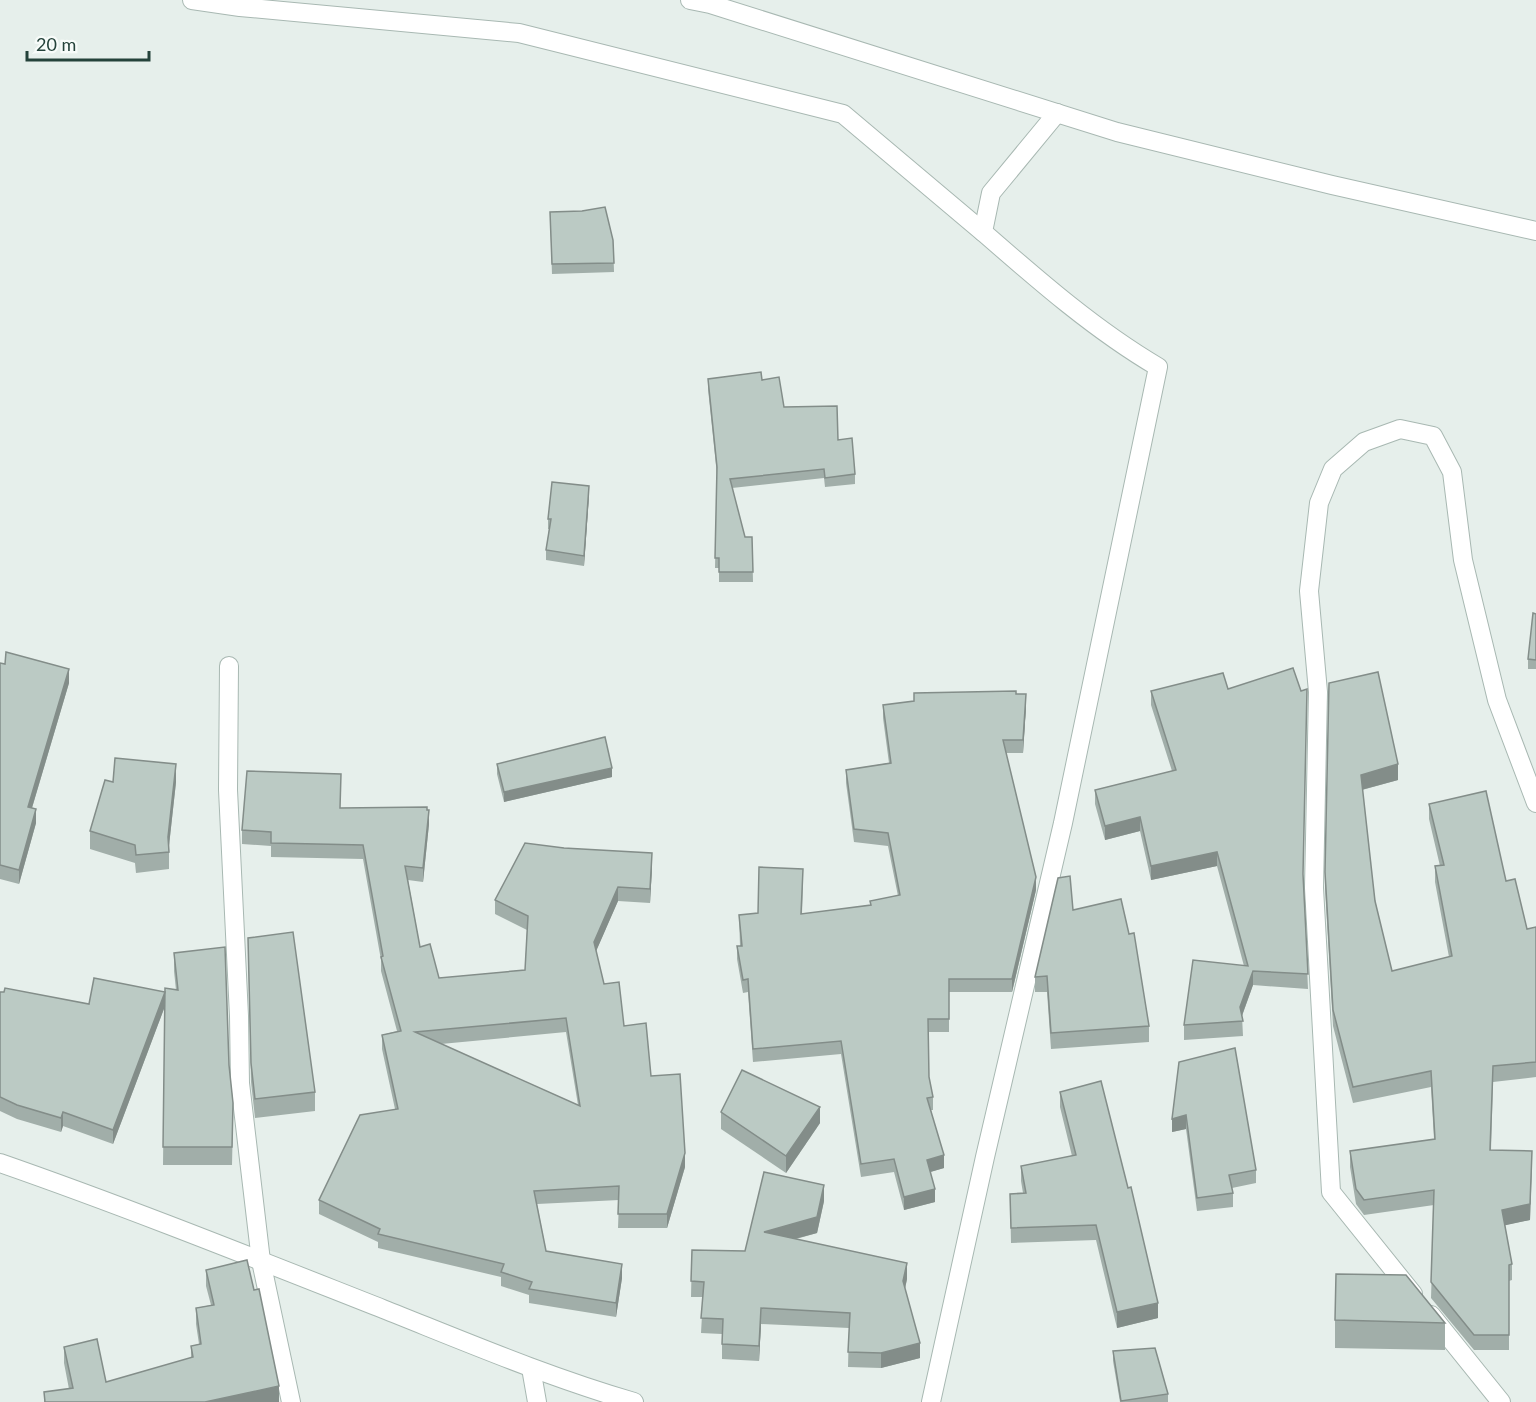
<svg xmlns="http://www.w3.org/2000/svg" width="1536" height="1402" font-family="Lato,sans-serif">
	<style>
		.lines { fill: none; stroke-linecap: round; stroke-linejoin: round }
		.minor-casing { stroke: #a8b8b2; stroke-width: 20 }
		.minor { stroke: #fff; stroke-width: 18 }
		.wall { fill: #a1aea9; fill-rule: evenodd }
		.shaded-wall { fill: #838d89 }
		.building { fill: #bbcac4; stroke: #838d89; stroke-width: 1.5; fill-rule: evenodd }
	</style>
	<rect width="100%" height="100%" fill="#e6efeb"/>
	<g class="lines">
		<g class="minor-casing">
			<g id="minor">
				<path d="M192,0L240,7L519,33L843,114L983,232"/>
				<path d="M690,0L710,4L1117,132L1332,185L1536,231"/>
				<path d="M229,666L228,790L239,1016L240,1083L261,1261L291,1402"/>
				<path d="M0,1163C129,1208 256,1259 383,1309C466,1342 548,1377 634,1402"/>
				<path d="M1413,1294L1331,1192L1314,888L1318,692L1309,591L1319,503L1333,469L1364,442L1400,429L1433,436L1452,472L1463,560L1497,700L1536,803"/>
				<path d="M1431,1315L1501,1402"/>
				<path d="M531,1368L537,1402"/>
				<path d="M931,1402L985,1157L1063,823L1158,367C1095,330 1038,280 983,232L991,193L1057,113"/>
			</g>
		</g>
		<use href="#minor" class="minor"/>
	</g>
	<g class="wall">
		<path d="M550,212L613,240L614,272L552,274Z"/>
		<path d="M708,379L762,380L784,407L838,440L855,474V484L825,487L824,478L732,488L745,537H752L753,582H719V568H715L717,475L708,389Z"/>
		<path d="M589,495L584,566L546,560V550L549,529H548V519Z"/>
		<path d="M1536,614V669H1528V659Z"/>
		<path d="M0,663L69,683L32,808L36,823L19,884L0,879Z"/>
		<path d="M1329,683L1398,780L1362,790L1375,901L1392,971L1449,957L1435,882V866H1440L1429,819V804L1506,881L1527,929L1536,927V1077L1493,1082L1491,1150L1532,1167L1530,1220L1505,1225L1512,1264V1280L1509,1281V1350H1474L1431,1298L1434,1205L1364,1215L1356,1204L1350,1167V1151L1434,1139L1431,1087L1353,1103L1333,1026L1325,888Z"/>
		<path d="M1228,689L1303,877L1308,989L1253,985L1242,1016L1243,1036L1184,1040V1025L1244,966L1217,866L1151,880L1140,831L1105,840L1095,804V790L1172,771L1151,705V691Z"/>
		<path d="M1016,694L1026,707L1023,753H1006L1036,890L1012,992H949V1032H928L929,1077L933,1097V1110H931L944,1168L930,1172L935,1202L904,1210L894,1172L861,1177L841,1054L753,1062L748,992L743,993L737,959V946H740L739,915L758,913L803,882L802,914L870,905V901L898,896L888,846L854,842L846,783V770L889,763L883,718V705Z"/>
		<path d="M497,764L612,777L504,802L497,774Z"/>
		<path d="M113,782H176L169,846V869L136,873L135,863L90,849V831Z"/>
		<path d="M340,808L429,824L423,882L408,880L420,947L439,978L525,970L527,930L495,914V900L652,867L650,903L618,901L596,951L604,984L624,1026L651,1076L685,1167L667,1228H618L619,1200L537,1204L546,1251L622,1278L616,1317L529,1303V1295L501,1286V1277L378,1248V1242L319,1214V1200L395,1109L382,1049V1035L397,1031L381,971V960L363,859L271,857V846L242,844V830ZM566,1032L578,1105L441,1044Z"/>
		<path d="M1073,910L1149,1026V1042L1051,1049L1047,992H1035V977Z"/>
		<path d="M248,938L315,1092V1111L255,1118L251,1082Z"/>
		<path d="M174,953L229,1065L233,1121L232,1165H163L165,988L176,990L174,971Z"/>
		<path d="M0,992L89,1004L165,1006L113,1144L63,1126L61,1132L17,1119L0,1111Z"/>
		<path d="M1179,1062L1256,1170V1183L1232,1188L1233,1193V1207L1197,1211L1186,1129L1172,1132Z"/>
		<path d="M1060,1092L1158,1318L1117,1328L1096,1240L1011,1243L1010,1194L1023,1193L1021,1181V1166L1072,1156L1060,1107Z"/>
		<path d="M721,1112L820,1123L786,1173L721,1129Z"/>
		<path d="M824,1201L817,1233L796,1239L907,1279L905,1289L920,1358L881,1368L848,1367L849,1328L761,1324L759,1361L722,1359V1334L701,1333L703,1297H691L692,1250L745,1251Z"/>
		<path d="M206,1270L279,1402H44V1392L69,1389L64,1363V1347L106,1382L191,1358V1346L199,1344L196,1324V1308L211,1305L206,1286Z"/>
		<path d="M1335,1320L1445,1323V1350L1335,1348Z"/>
		<path d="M1113,1351L1168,1394V1402H1120L1113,1361Z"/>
	</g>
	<g class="shaded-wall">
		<path d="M589,486V495L584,566V556Z"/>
		<path d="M69,669V683L28,821V807Z"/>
		<path d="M1026,694V707L1023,753V740Z"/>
		<path d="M176,764V782L168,854V837Z"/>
		<path d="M1398,764V780L1361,790V775Z"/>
		<path d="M612,768V777L504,802V792Z"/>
		<path d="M36,809V823L19,884V870Z"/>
		<path d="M429,810V824L423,882V868Z"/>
		<path d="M1140,817V831L1105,840V826Z"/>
		<path d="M1217,852V866L1151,880V866Z"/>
		<path d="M652,853V867L650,903V889Z"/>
		<path d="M1036,877V890L1012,992V979Z"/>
		<path d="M618,887V901L594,956V942Z"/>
		<path d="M1253,971V985L1240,1021V1007Z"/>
		<path d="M165,992V1006L113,1144V1130Z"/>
		<path d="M820,1107V1123L786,1173V1156Z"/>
		<path d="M63,1112V1126L61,1132V1118Z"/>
		<path d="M1186,1115V1129L1172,1132V1119Z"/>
		<path d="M1532,1151L1530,1220L1502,1226V1210Z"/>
		<path d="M685,1153V1167L667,1228V1214Z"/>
		<path d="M944,1155V1168L927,1173V1160Z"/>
		<path d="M824,1185V1201L817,1233L764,1247V1232Z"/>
		<path d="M935,1189V1202L904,1210V1197Z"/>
		<path d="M907,1263V1279L903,1297V1281Z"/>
		<path d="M622,1264V1278L616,1317V1303Z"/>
		<path d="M1158,1303V1318L1117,1328V1312Z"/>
		<path d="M761,1308V1324L759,1361V1346Z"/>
		<path d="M920,1343V1358L881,1368V1353Z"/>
		<path d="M279,1386V1402H205Z"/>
	</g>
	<g class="building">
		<path d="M605,207L613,240L614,263L552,264L550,212L582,211Z"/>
		<path d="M761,372L762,380L779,377L784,407L837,406L838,440L852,438L855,474L825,478L824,469L730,479L745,537H752L753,572H719V558H715L717,467L708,379Z"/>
		<path d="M552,482L589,486L584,556L546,550L551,519H548Z"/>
		<path d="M1533,613L1536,614V660L1528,659Z"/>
		<path d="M6,652L69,669L28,807L36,809L19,870L0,865V663L5,664Z"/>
		<path d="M1293,668L1301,691L1307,689L1303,874L1308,974L1253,971L1240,1007L1243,1021L1184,1025L1193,960L1248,966L1217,852L1151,866L1140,817L1105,826L1095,790L1176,770L1151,691L1223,673L1228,689Z"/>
		<path d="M1378,672L1398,764L1361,775L1375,901L1392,971L1452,956L1435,866L1444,865L1429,804L1486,791L1506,881L1515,879L1527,929L1536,927V1062L1493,1066L1490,1150L1532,1151L1530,1204L1502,1210L1512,1264L1509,1265V1335H1474L1431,1282L1434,1190L1364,1200L1356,1189L1350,1151L1435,1139L1431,1071L1353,1087L1333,1010L1325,872L1329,683Z"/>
		<path d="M1016,691V694H1026L1023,740H1003L1036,877L1012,979H949V1019H928L929,1077L933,1097L927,1098L944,1155L927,1160L935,1189L904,1197L894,1159L861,1164L841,1041L753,1049L748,979L743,980L737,946H742L739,915L758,913L759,867L803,869L801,914L871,905L870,901L900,895L888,833L854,829L846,770L891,763L883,705L914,701V693Z"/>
		<path d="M605,737L612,768L504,792L497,764Z"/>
		<path d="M115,758L176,764L168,837L169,852L136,855L135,845L90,831L105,780L113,782Z"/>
		<path d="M247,771L341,774L340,808L427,807V810H429L423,868L405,866L420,947L430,944L439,978L525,970L528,916L495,900L525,843L564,848L652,853L650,889L618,887L594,942L604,984L619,982L624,1026L646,1023L651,1076L680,1074L685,1153L667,1214H618L619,1186L534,1191L546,1251L622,1264L616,1303L529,1289L532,1282L501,1272L504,1264L378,1234L380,1229L319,1200L360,1115L398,1109L382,1035L401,1031L381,957L383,956L363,845L271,843V832L242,830ZM566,1018L580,1106L415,1032Z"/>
		<path d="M1070,876L1073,910L1121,899L1129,934L1134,933L1149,1026L1051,1033L1047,976L1035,977L1058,878Z"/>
		<path d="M293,932L315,1092L255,1099L251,1063L248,938Z"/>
		<path d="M225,947L229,1065L233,1103L232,1147H163L165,988L178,990L174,953Z"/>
		<path d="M94,978L165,992L113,1130L63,1112L61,1118L17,1105L0,1097V992H4L5,988L89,1004Z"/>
		<path d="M1235,1048L1256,1170L1229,1175L1233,1193L1197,1198L1186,1115L1172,1119L1179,1062Z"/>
		<path d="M742,1070L820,1107L786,1156L721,1112Z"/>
		<path d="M1101,1081L1128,1188L1131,1187L1158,1303L1117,1312L1096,1225L1011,1228L1010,1194L1026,1193L1021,1166L1076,1155L1060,1092Z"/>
		<path d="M764,1172L824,1185L817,1217L764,1232L907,1263L903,1281L920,1343L881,1353L848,1352L850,1313L761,1308L759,1346L722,1344L723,1319L701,1318L704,1282L691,1281L692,1250L745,1251Z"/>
		<path d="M247,1260L254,1290L259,1289L279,1386L205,1402H45L44,1392L73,1388L64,1347L97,1339L106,1382L193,1357L191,1346L201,1344L196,1308L214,1305L206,1270Z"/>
		<path d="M1336,1274L1406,1275L1445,1323L1335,1320Z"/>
		<path d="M1155,1348L1168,1394L1121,1401L1113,1351Z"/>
	</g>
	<path d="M27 51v9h122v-9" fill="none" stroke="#24423a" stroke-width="3"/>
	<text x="36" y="51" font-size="18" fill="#24423a" stroke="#f7fbf9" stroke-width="4.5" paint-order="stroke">20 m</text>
</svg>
